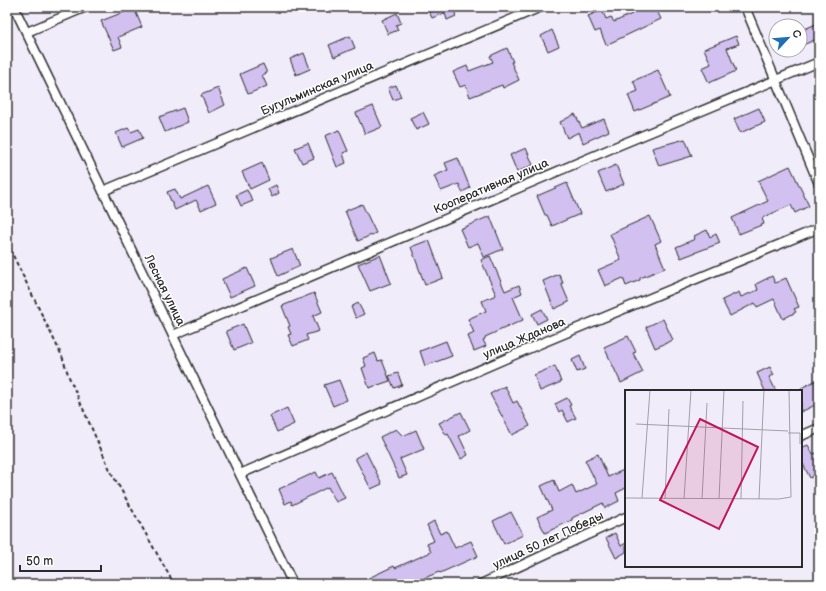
<svg xmlns="http://www.w3.org/2000/svg" width="826" height="591" font-family="'Balsamiq Sans',sans-serif">
	<style>
		.building { fill: #d1c0f0; stroke: #2b2b2b }
		.lines { fill: none; stroke-linecap: round; stroke-linejoin: round }
		.minor-casing { stroke: #2b2b2b; stroke-width: 11 }
		.path { stroke: #2b2b2b; stroke-width: 2; stroke-dasharray: 4 3; stroke-linecap: butt }
		.minor { stroke: #fff; stroke-width: 8 }
		.labels { text-anchor: middle; stroke-width: 3; stroke-linejoin: round; paint-order: stroke }
		.street-label { font-size: 12px; fill: #2b2b2b; stroke: #fff }
		.inset-road { fill: none; stroke: #a29fa7; stroke-width: 1 }
		.view { fill: #c2185b; fill-opacity: 0.15; stroke: #c2185b; stroke-width: 2 }
		.inset-edge { fill: none; stroke: #2b2b2b; stroke-width: 2 }
	</style>
	<rect width="100%" height="100%" fill="#f1ecfa"/>
	<filter id="ink" filterUnits="userSpaceOnUse"><feTurbulence type="fractalNoise" baseFrequency=".025" numOctaves="2"/><feDisplacementMap in="SourceGraphic" scale="8" xChannelSelector="R" yChannelSelector="G"/><feConvolveMatrix kernelMatrix="1 2 1 2 8 2 1 2 1" color-interpolation-filters="sRGB"/></filter>
	<g filter="url(#ink)">
		<g class="building">
			<path d="M427,7H459L454,10L456,16L447,20L445,13L432,18Z"/>
			<path d="M630,7H648L650,12L656,9L661,19L606,45L600,30L595,32L588,16L602,10L606,19L611,17L614,22L632,14Z"/>
			<path d="M134,8L142,27L118,37L122,47L114,50L101,21Z"/>
			<path d="M397,13L401,23L396,25L398,30L388,34L382,20Z"/>
			<path d="M816,24L819,30V38L803,45L800,38V31Z"/>
			<path d="M552,30L559,46L548,51L541,36Z"/>
			<path d="M350,36L355,48L334,57L329,45Z"/>
			<path d="M736,36L739,44L727,48L736,71L709,83L702,68L711,64L704,49Z"/>
			<path d="M507,48L513,62H511L519,80L503,88L502,85L470,97L466,85L460,87L453,72L467,66L469,71L493,62L490,56Z"/>
			<path d="M304,53L310,69L296,75L290,59Z"/>
			<path d="M263,64L267,73L262,75L267,86L248,94L240,74Z"/>
			<path d="M658,70L670,97L635,112L628,95L638,91L633,81Z"/>
			<path d="M396,85L401,97L393,100L388,88Z"/>
			<path d="M218,88L225,105L209,113L201,95Z"/>
			<path d="M373,106L382,127L365,134L356,113Z"/>
			<path d="M183,108L188,122L165,132L159,117Z"/>
			<path d="M759,108L765,122L740,133L734,119Z"/>
			<path d="M423,112L429,124L416,130L410,118Z"/>
			<path d="M575,114L582,128L604,119L609,131L583,143L579,132L567,138L560,122Z"/>
			<path d="M128,128L131,132L139,129L143,138L122,147L116,133Z"/>
			<path d="M339,130L348,151L343,153L346,163L337,167L325,136Z"/>
			<path d="M685,139L692,156L659,166L652,148Z"/>
			<path d="M308,143L314,158L302,163L295,148Z"/>
			<path d="M526,148L533,165L517,172L510,155Z"/>
			<path d="M458,158L470,188L462,192L459,184L441,191L434,176L448,170L445,163Z"/>
			<path d="M262,163L269,180L250,189L242,172Z"/>
			<path d="M616,165L624,184L606,192L598,173Z"/>
			<path d="M790,166L809,206L795,213L791,205L762,218L764,224L739,234L732,218L768,201L758,181Z"/>
			<path d="M567,183L580,214L552,226L547,215H545L537,196Z"/>
			<path d="M276,185L279,193L272,197L268,189Z"/>
			<path d="M208,186L216,203L201,210L196,200L175,210L167,192L175,189L180,199Z"/>
			<path d="M247,190L253,201L241,206L236,195Z"/>
			<path d="M362,204L376,233L358,241L345,211Z"/>
			<path d="M490,216L503,249L484,257L478,243L468,247L460,229Z"/>
			<path d="M650,216L661,241L655,244L665,268L640,278V280L626,286L623,278L605,286L598,270L621,260L610,234Z"/>
			<path d="M707,230L710,237L716,234L720,243L681,258L676,247L695,239L694,236Z"/>
			<path d="M429,240L443,278L425,285L411,247Z"/>
			<path d="M293,249L300,266L278,276L271,258Z"/>
			<path d="M380,255L391,283L370,291L358,264Z"/>
			<path d="M490,256L505,291L519,285L522,293L513,297L523,320L485,337V339L483,340L486,346L474,351L468,336L474,333L468,319L486,311L482,301L496,295L481,260Z"/>
			<path d="M247,268L255,286L230,297L222,279Z"/>
			<path d="M559,274L563,283H561L569,302L554,309L543,281Z"/>
			<path d="M772,276L775,283L786,278L799,307L794,309L796,312L783,319L774,299L757,307L755,303L730,316L722,300L739,292L741,297L758,290L756,284Z"/>
			<path d="M314,293L322,312L313,316L319,331L306,335L308,340L293,346L288,335L291,334L288,327L290,326L282,306Z"/>
			<path d="M358,303L364,314L356,318L351,307Z"/>
			<path d="M542,309L547,319L537,324L532,314Z"/>
			<path d="M663,319L673,340L655,348L646,327Z"/>
			<path d="M243,324L251,343L234,350L226,331Z"/>
			<path d="M628,336L636,352L633,353L643,372L621,383L604,347Z"/>
			<path d="M446,341L452,356L425,366L420,351Z"/>
			<path d="M375,353L378,361L382,360L390,381L369,388L362,368L366,366L363,358Z"/>
			<path d="M580,356L585,369L577,372L572,360Z"/>
			<path d="M555,366L561,382L540,391L534,375Z"/>
			<path d="M770,367L774,375L769,377L776,391H765L757,373Z"/>
			<path d="M398,373L402,385L394,388L389,376Z"/>
			<path d="M819,379V403L801,412V388Z"/>
			<path d="M339,380L347,400L333,406L324,385Z"/>
			<path d="M505,386L513,403L517,401L530,426L512,435L490,394Z"/>
			<path d="M567,398L571,405L569,406L576,418L568,422L562,410L559,412L555,404Z"/>
			<path d="M287,408L294,424L277,432L270,416Z"/>
			<path d="M461,412L470,430L459,436L468,455L461,459L448,434L446,435L439,423Z"/>
			<path d="M396,429L403,436L416,430L424,449L400,459L407,475L399,478L380,437Z"/>
			<path d="M808,445L813,454L819,452V473L810,478L801,460V448Z"/>
			<path d="M366,452L382,484L371,489L355,458Z"/>
			<path d="M598,454L608,477L626,469V488L616,493L619,501L605,508L603,503L572,518V520L545,533L537,517L552,510L541,486L554,480L559,492L572,485L576,494L597,484L585,460Z"/>
			<path d="M316,472L319,478L332,472L345,498L336,502L328,487L292,505L291,501L285,504L279,489Z"/>
			<path d="M511,512L523,535L504,544L493,521Z"/>
			<path d="M434,521L440,534L447,531L455,548L471,541L478,556L440,573L439,572L410,584H356L394,566L395,568L431,552L427,544L434,541L427,525Z"/>
			<path d="M615,533L621,546L626,543V552L616,558L606,538Z"/>
		</g>
		<g class="lines">
			<g class="minor-casing">
				<g id="minor">
					<path d="M14,7L293,584"/>
					<path d="M745,7L819,184"/>
					<path d="M27,32L86,7"/>
					<path d="M103,191L541,7"/>
					<path d="M173,335L610,149L819,62"/>
					<path d="M801,436L819,428"/>
					<path d="M240,474L537,345L819,228"/>
					<path d="M481,584L626,517"/>
				</g>
			</g>
			<path class="path" d="M7,243L62,356L69,377L111,472L174,584"/>
			<use href="#minor" class="minor"/>
		</g>
	</g>
	<g class="labels">
		<g class="street-label">
			<text transform="translate(317 88) rotate(-23)" y="4">Бугульминская улица</text>
			<text transform="translate(491 186) rotate(-23)" y="4">Кооперативная улица</text>
			<text transform="translate(165 290) rotate(64)" y="4">Лесная улица</text>
			<text transform="translate(524 338) rotate(-23)" y="4">улица Жданова</text>
			<text transform="translate(548 540) rotate(-25)" y="4">улица 50 лет Победы</text>
		</g>
	</g>
	<g transform="translate(625 390)">
		<rect width="177" height="177" fill="#f1ecfa"/>
		<path class="inset-road" d="M11,34L163,41M163,43H175V54M0,108L154,109L166,107L164,0M17,108L25,0M40,109L44,19M59,109L66,0M77,109L82,13M94,109L99,0M116,109L118,11M134,109L139,0"/>
		<path class="view" d="M75,29L133,57L94,139L35,110Z"/>
		<rect width="177" height="177" class="inset-edge"/>
	</g>
	<rect width="826" height="591" fill="none" stroke="#fff" stroke-width="24"/>
	<rect x="12" y="12" width="802" height="567" fill="none" stroke="#2b2b2b" stroke-width="1.5" filter="url(#ink)"/>
	<g transform="translate(788 38) rotate(64)"><circle r="19" fill="#ffffff" stroke="#aaaaaa"/>
	<path d="M0-3L7 15L0 10L-7 15Z" fill="#1f6fb2"/>
	<text y="-6" font-size="11" font-weight="bold" text-anchor="middle" fill="#2b2b2b">С</text>
	</g>
	<path d="M20 565v6h81v-6" fill="none" stroke="#2b2b2b" stroke-width="2"/>
	<text x="26" y="565" font-size="12" fill="#2b2b2b" stroke="#ffffff" stroke-width="3" paint-order="stroke">50 m</text>
</svg>
